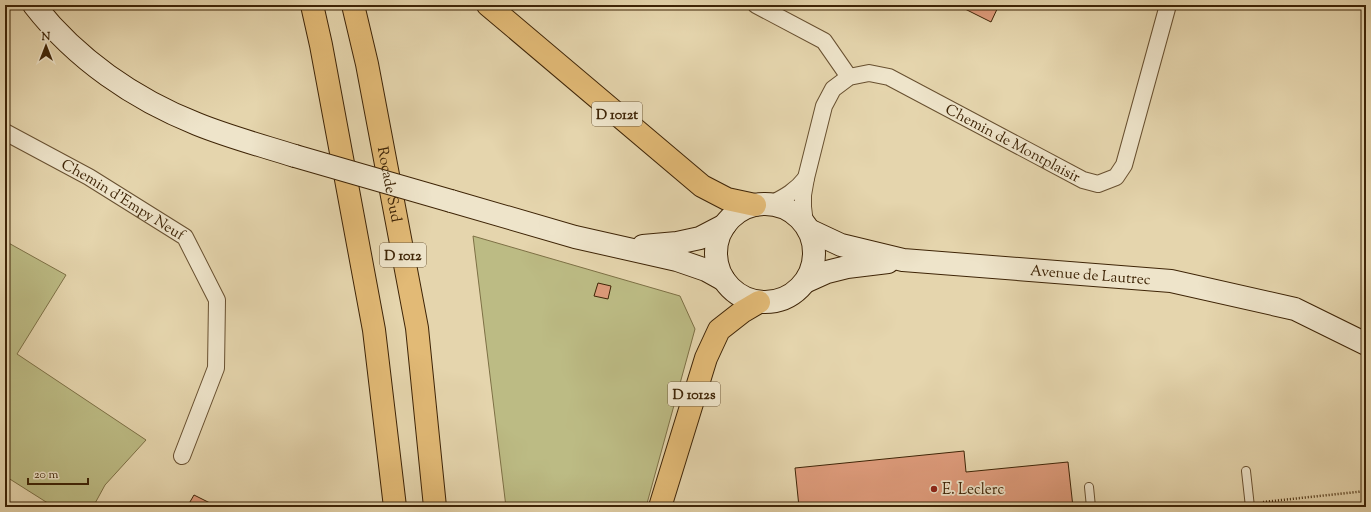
<svg xmlns="http://www.w3.org/2000/svg" width="1371" height="512" font-family="'Sorts Mill Goudy',serif">
	<style>
		.green { fill: #bcbb84; stroke: #7d7045 }
		.building { fill: #de9b7b; stroke: #3e2406 }
		.lines { fill: none; stroke-linecap: round; stroke-linejoin: round }
		.lane-casing { stroke: #685030; stroke-width: 10 }
		.street-casing { stroke: #685030; stroke-width: 18 }
		.secondary-casing { stroke: #3e2406; stroke-width: 24 }
		.highway-casing { stroke: #3e2406; stroke-width: 24 }
		.path { stroke: #3e2406; stroke-width: 2.5; stroke-dasharray: 1 2; stroke-linecap: butt }
		.lane { stroke: #eee4ca; stroke-width: 8 }
		.street { stroke: #eee4ca; stroke-width: 16 }
		.secondary { stroke: #eee4ca; stroke-width: 22 }
		.highway { stroke: #e2ba76; stroke-width: 22 }
		.secondary-bridge-casing { stroke: #3e2406; stroke-width: 24; stroke-linecap: butt }
		.secondary-bridge { stroke: #eee4ca; stroke-width: 22 }
		.poi-dot { fill: #8f2418; stroke: #eee4ca; stroke-width: 1.5 }
		.labels { text-anchor: middle; stroke-width: 3.5; stroke-linejoin: round; paint-order: stroke }
		.shield { fill: #eee4ca; stroke: #735e41; stroke-width: 1 }
		.shield-label { font-size: 14px; font-weight: bold; fill: #3e2406 }
		.street-label { font-size: 15px; fill: #3e2406; stroke: #eee4ca }
		.poi-label { font-size: 15px; fill: #3e2406; stroke: #eee4ca; text-anchor: start }
	</style>
	<rect width="100%" height="100%" fill="#e5d5ad"/>
	<filter id="stains"><feTurbulence type="fractalNoise" baseFrequency=".005" numOctaves="4"/><feColorMatrix values="0 0 0 0 .2 0 0 0 0 .09 0 0 0 0 .02 0 0 0 .5 -.17"/></filter>
	<radialGradient id="worn" r=".72"><stop offset=".6" stop-color="#630" stop-opacity="0"/><stop offset="1" stop-color="#630" stop-opacity=".3"/></radialGradient>
	<g class="green">
		<path d="M473,236L680,296L695,329L646,507H506Z"/>
		<path d="M5,241L66,275L17,354L146,440L105,485L93,507H54L5,476Z"/>
	</g>
	<g class="building">
		<path d="M957,5H999L991,22Z"/>
		<path d="M598,283L611,286L608,299L594,296Z"/>
		<path d="M964,451L966,472L1068,462L1073,507H799L795,468Z"/>
		<path d="M194,495L218,507H187Z"/>
	</g>
	<g class="lines">
		<g class="lane-casing">
			<g id="lane">
				<path d="M1246,471L1250,507"/>
				<path d="M1089,487L1091,507"/>
			</g>
		</g>
		<g class="street-casing">
			<g id="street">
				<path d="M756,5L824,41L849,77"/>
				<path id="s1" d="M5,132L89,177L185,237L217,300L216,368L182,456"/>
				<path d="M771,204C785,197 796,191 806,178"/>
				<path id="s2" d="M805,223L803,207V195L806,178L824,106L833,89L849,77L869,73L889,77L1083,180L1098,184L1116,177L1124,165L1168,5"/>
			</g>
		</g>
		<g class="secondary-casing">
			<g id="secondary">
				<path d="M34,5C76,59 134,99 197,124C229,137 263,146 295,156"/>
				<path d="M451,201L575,237L677,260L706,270L724,280"/>
				<circle cx="765" cy="253" r="49"/>
				<path id="s3" d="M809,230L841,245L903,260L1171,281L1295,309L1366,344"/>
				<path d="M643,246L677,243L700,238L725,225"/>
				<path d="M807,281L827,272L847,267L888,262"/>
			</g>
		</g>
		<g class="highway-casing">
			<g id="highway">
				<path d="M312,5L321,45L374,330L395,507"/>
				<path id="s4" d="M353,5L367,64L417,328L435,507"/>
				<path d="M488,5L702,186L727,199L755,205"/>
				<path d="M660,507L706,358L719,330L742,312L759,302"/>
			</g>
		</g>
		<g class="path">
			<path d="M1263,502L1366,491"/>
			<path d="M1213,507L1236,504"/>
		</g>
		<use href="#lane" class="lane"/>
		<use href="#street" class="street"/>
		<use href="#secondary" class="secondary"/>
		<use href="#highway" class="highway"/>
		<g class="secondary-bridge-casing">
			<path id="secondary-bridge" d="M295,156L451,201"/>
		</g>
		<use href="#secondary-bridge" class="secondary-bridge"/>
	</g>
	<circle class="poi-dot" cx="934" cy="489" r="4"/>
	<g class="labels">
		<g class="shield">
			<rect x="592" y="102" width="50" height="24" rx="3"/>
			<rect x="380" y="243" width="46" height="24" rx="3"/>
			<rect x="668" y="382" width="52" height="24" rx="3"/>
		</g>
		<g class="shield-label">
			<text x="617" y="119">D 1012t</text>
			<text x="403" y="260">D 1012</text>
			<text x="694" y="399">D 1012s</text>
		</g>
		<g class="street-label">
			<text dy="5" stroke="none"><textPath href="#s2" startOffset="340">Chemin de Montplaisir</textPath></text>
			<text dy="5" stroke="none"><textPath href="#s4" startOffset="183">Rocade Sud</textPath></text>
			<text dy="5" stroke="none"><textPath href="#s1" startOffset="136">Chemin d'Empy Neuf</textPath></text>
			<text dy="5" stroke="none"><textPath href="#s3" startOffset="287">Avenue de Lautrec</textPath></text>
		</g>
		<g class="poi-label">
			<text x="942" y="494">E. Leclerc</text>
		</g>
	</g>
	<rect width="1371" height="512" fill="none" stroke="#e5d5ad" stroke-width="20"/>
	<rect x="6" y="6" width="1359" height="500" fill="none" stroke="#3e2406" stroke-width="2"/>
	<rect x="10" y="10" width="1351" height="492" fill="none" stroke="#3e2406"/>
	<g transform="translate(46 46)" stroke="#eee4ca" stroke-width="3" paint-order="stroke">
	<path d="M0-3L7 15L0 10L-7 15Z" fill="#3e2406"/>
	<text y="-6" font-size="11" font-weight="bold" text-anchor="middle" fill="#3e2406">N</text>
	</g>
	<path d="M28 478v6h60v-6" fill="none" stroke="#3e2406" stroke-width="2"/>
	<text x="34" y="478" font-size="12" fill="#3e2406" stroke="#eee4ca" stroke-width="3" paint-order="stroke">20 m</text>
	<rect width="100%" height="100%" filter="url(#stains)"/>
	<rect width="100%" height="100%" fill="url(#worn)"/>
</svg>
